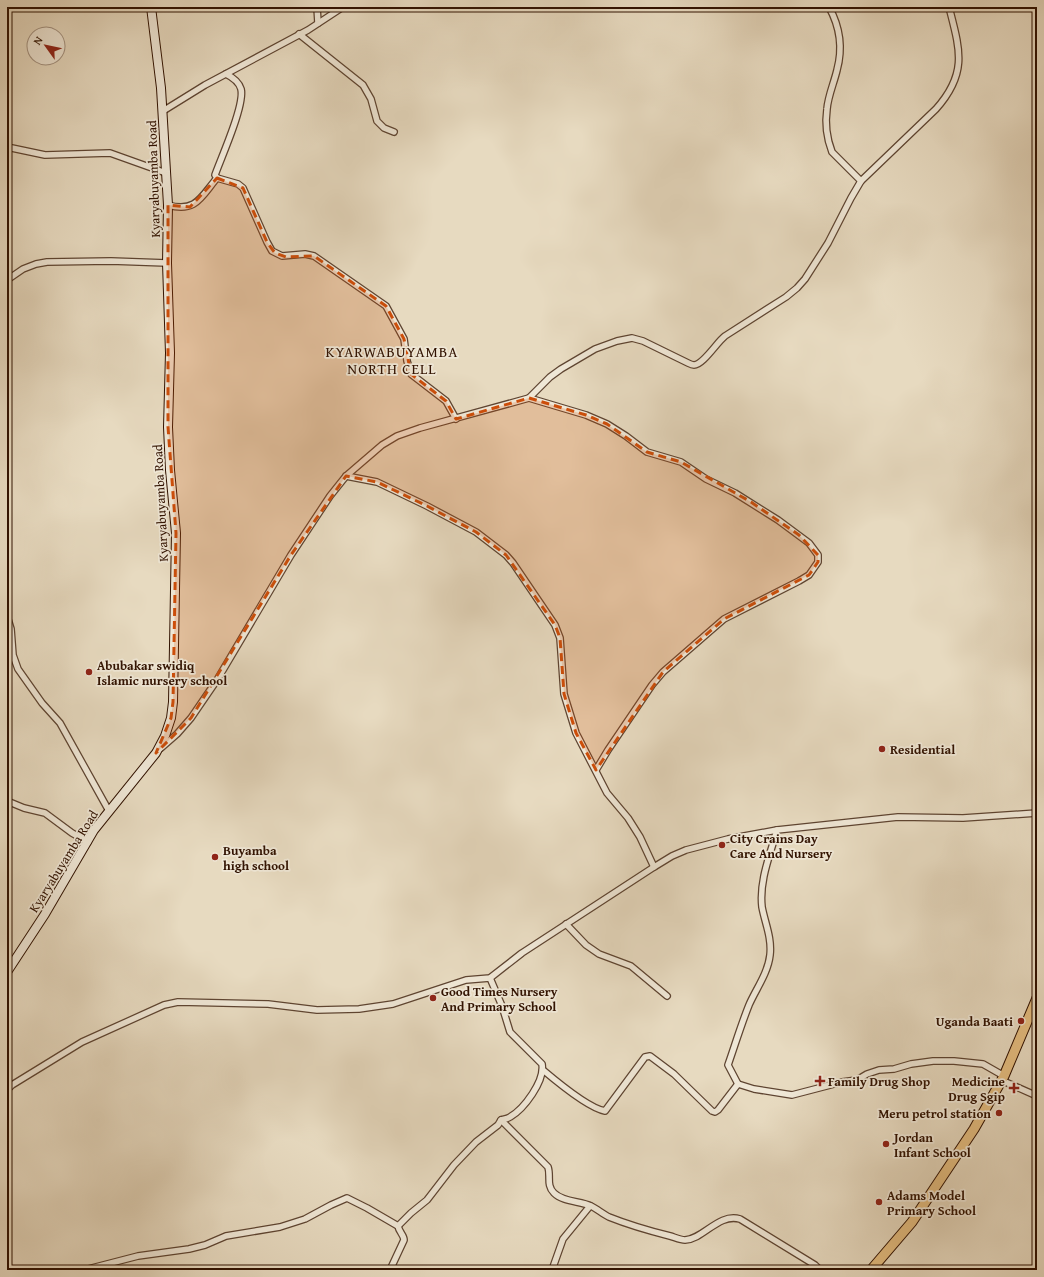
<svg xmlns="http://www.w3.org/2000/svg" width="1044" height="1277" font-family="'Gentium Book Plus',serif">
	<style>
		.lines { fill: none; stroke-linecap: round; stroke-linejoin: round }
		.street-casing { stroke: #5e4431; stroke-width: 8 }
		.secondary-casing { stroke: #311201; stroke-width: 10 }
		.primary-casing { stroke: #311201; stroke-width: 11 }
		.street { stroke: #efe7d6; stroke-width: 5.5 }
		.secondary { stroke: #efe7d6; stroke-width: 8 }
		.primary { stroke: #e4bd80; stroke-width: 9 }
		.marked { fill: #cd4e0a; fill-opacity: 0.2; stroke: #cd4e0a; stroke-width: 3; stroke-dasharray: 8 5; stroke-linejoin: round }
		.poi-dot { fill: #8f2418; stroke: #efe7d6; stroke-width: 1.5 }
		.labels { text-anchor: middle; stroke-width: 3.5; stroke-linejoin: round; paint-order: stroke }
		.street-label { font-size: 13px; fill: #311201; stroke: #efe7d6 }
		.poi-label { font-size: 13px; font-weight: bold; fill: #311201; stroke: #efe7d6; text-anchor: start }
		.quarter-label { font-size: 15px; letter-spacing: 1px; fill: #311201; stroke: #efe7d6 }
	</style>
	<rect width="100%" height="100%" fill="#e7dac0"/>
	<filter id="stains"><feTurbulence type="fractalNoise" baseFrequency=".005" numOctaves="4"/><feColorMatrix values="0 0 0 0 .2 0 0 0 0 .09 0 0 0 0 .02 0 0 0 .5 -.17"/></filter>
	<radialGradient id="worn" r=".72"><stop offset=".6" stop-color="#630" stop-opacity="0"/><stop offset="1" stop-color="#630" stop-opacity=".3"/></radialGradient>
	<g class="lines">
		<g class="street-casing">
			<g id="street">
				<path d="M317,7L318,23"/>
				<path d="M829,7C840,27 843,48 837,70C834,83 828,96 827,109C825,123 827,139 832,152L861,181"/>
				<path d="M299,34L363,85L371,99L377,121L384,128L394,132"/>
				<path d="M163,111L205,85L308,30L343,7"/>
				<path d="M7,147L45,155L110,153L166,173"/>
				<path d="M217,178L238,184L243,188L267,242L272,251L282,256L305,254L314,256L386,306L404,339L407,361L411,374L446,401L456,419"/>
				<path d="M168,205C196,213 201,197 217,178L215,175C221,158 245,105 241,89C239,82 232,77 226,74"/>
				<path d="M7,280L23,269L36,264L47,262L111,261L167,263"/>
				<path d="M529,398L586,415L607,424L626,436L647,452L681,462L706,479L735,493L778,520L809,543L818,555V562L809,575L799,581L724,619L663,672L652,685L608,750L596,770"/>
				<path d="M346,476L377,482L427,506L476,532L506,555L513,563L555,625L560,638L564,694L576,733L607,793L628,818L640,837L654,867"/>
				<path d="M7,616L11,629L13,655L18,669L42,703L60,723L109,811"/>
				<path d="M161,748L177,734L191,718L217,680L291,555L330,496L346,476L382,445L397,436L420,428L529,398L550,377L561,369L595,349L617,341L632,338L643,341L688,363C690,364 692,365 694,365C703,365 717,342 725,336L786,297L797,288L805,279L828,243L851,198L861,181L936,109C968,73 960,50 949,7"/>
				<path d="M7,801L24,808L45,813L72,833L88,842"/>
				<path d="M777,830C770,855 759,881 762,907C765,923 772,938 770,955C768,973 756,989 749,1005C741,1025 735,1045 728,1065L738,1084L754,1089L792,1095L842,1082L857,1080L867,1074L879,1070L894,1069L911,1064L933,1061H954L983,1064L1004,1076"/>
				<path d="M566,924L586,945L599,954L631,966L667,996"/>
				<path d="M543,1070C556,1081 588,1108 605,1111L645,1057L650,1056L674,1074L712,1111L715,1112L718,1110L738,1084"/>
				<path d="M1001,1080L1037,1096"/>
				<path d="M7,1090L12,1085L82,1042L164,1005L178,1002L268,1004L317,1010L359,1009L393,1004L466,980L490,978L522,953L654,867L672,856L686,850L728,839L777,830L898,817L963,818L1037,813"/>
				<path d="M501,1120L548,1167C551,1176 546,1185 554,1193C563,1202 580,1201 591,1206C597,1209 603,1214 609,1217C629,1225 650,1231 670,1236C674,1237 680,1240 685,1240C704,1239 718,1213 740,1219L815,1265L820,1270"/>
				<path d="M398,1226L411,1213L427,1200L454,1165L476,1142L498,1125L501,1120C504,1119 507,1119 510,1117C524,1109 545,1081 542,1064L510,1032L502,1006L490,978"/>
				<path d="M84,1270L138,1256L189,1249L205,1245L226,1236L280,1227L305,1219L331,1205L347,1198L367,1208L398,1226C399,1232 404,1235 404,1240L390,1270"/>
				<path d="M321,1270H325"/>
				<path d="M552,1270L563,1239L590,1206"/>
			</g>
		</g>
		<g class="secondary-casing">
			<path id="secondary" d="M7,972L45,914L94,830L156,753L165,736L171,718L173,702L176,533L170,470L168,427L170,353L167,263L168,205L161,88L151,7"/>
		</g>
		<g class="primary-casing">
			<path id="primary" d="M871,1270L912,1222L974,1129L1004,1076L1037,998"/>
		</g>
		<use href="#street" class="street"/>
		<use href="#secondary" class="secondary"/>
		<use href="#primary" class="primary"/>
	</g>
	<path class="marked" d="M217,178L243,188L267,242L275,253L286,257L314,256L386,306L404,339L411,374L446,401L456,419L529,398L586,415L607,424L647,452L681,462L751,502L799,535L818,555V562L809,575L724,619L663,672L596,770L576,733L564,694L560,638L555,625L506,555L476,532L427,506L377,482L346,476L291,555L191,718L156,753L171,718L173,702L176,533L168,427V205L190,207Z"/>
	<g class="poi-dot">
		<circle cx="89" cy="672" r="4"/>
		<circle cx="882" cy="749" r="4"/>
		<circle cx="722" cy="845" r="4"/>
		<circle cx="215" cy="857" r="4"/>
		<circle cx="433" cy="998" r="4"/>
		<circle cx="1021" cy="1021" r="4"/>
		<path d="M818 1075h4v4h4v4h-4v4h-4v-4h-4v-4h4z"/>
		<path d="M1012 1082h4v4h4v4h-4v4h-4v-4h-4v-4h4z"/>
		<circle cx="999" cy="1113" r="4"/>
		<circle cx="886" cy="1144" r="4"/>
		<circle cx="879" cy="1202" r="4"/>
	</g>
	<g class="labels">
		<g class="street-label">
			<text transform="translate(153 179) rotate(-92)" y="5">Kyaryabuyamba Road</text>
			<text transform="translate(160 503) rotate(-93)" y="5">Kyaryabuyamba Road</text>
			<text transform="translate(63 861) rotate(-58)" y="5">Kyaryabuyamba Road</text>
		</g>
		<g class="poi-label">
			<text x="97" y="670">Abubakar swidiq<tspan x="97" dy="15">Islamic nursery school</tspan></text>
			<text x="890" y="754">Residential</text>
			<text x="730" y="843">City Crains Day<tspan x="730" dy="15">Care And Nursery</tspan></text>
			<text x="223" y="855">Buyamba<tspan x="223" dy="15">high school</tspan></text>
			<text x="441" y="996">Good Times Nursery<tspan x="441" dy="15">And Primary School</tspan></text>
			<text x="1013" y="1026" text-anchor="end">Uganda Baati</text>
			<text x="828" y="1086">Family Drug Shop</text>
			<text x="1005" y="1086" text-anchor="end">Medicine<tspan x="1005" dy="15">Drug Sgip</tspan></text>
			<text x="991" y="1118" text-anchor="end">Meru petrol station</text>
			<text x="894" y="1142">Jordan<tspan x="894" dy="15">Infant School</tspan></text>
			<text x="887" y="1200">Adams Model<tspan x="887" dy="15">Primary School</tspan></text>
		</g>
		<g class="quarter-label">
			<text x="392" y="357">KYARWABUYAMBA<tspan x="392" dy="17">NORTH CELL</tspan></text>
		</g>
	</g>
	<rect width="1044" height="1277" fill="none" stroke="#e7dac0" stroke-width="24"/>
	<rect x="8" y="8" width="1028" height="1261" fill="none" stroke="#311201" stroke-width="2"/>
	<rect x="12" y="12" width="1020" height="1253" fill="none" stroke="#311201"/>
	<g transform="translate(46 46) rotate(303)"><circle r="19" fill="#efe7d6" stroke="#a39281"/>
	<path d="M0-3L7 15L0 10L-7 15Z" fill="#8f2418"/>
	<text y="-6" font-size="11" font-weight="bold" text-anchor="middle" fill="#311201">N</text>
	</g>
	<rect width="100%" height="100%" filter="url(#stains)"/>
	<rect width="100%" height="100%" fill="url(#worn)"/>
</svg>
